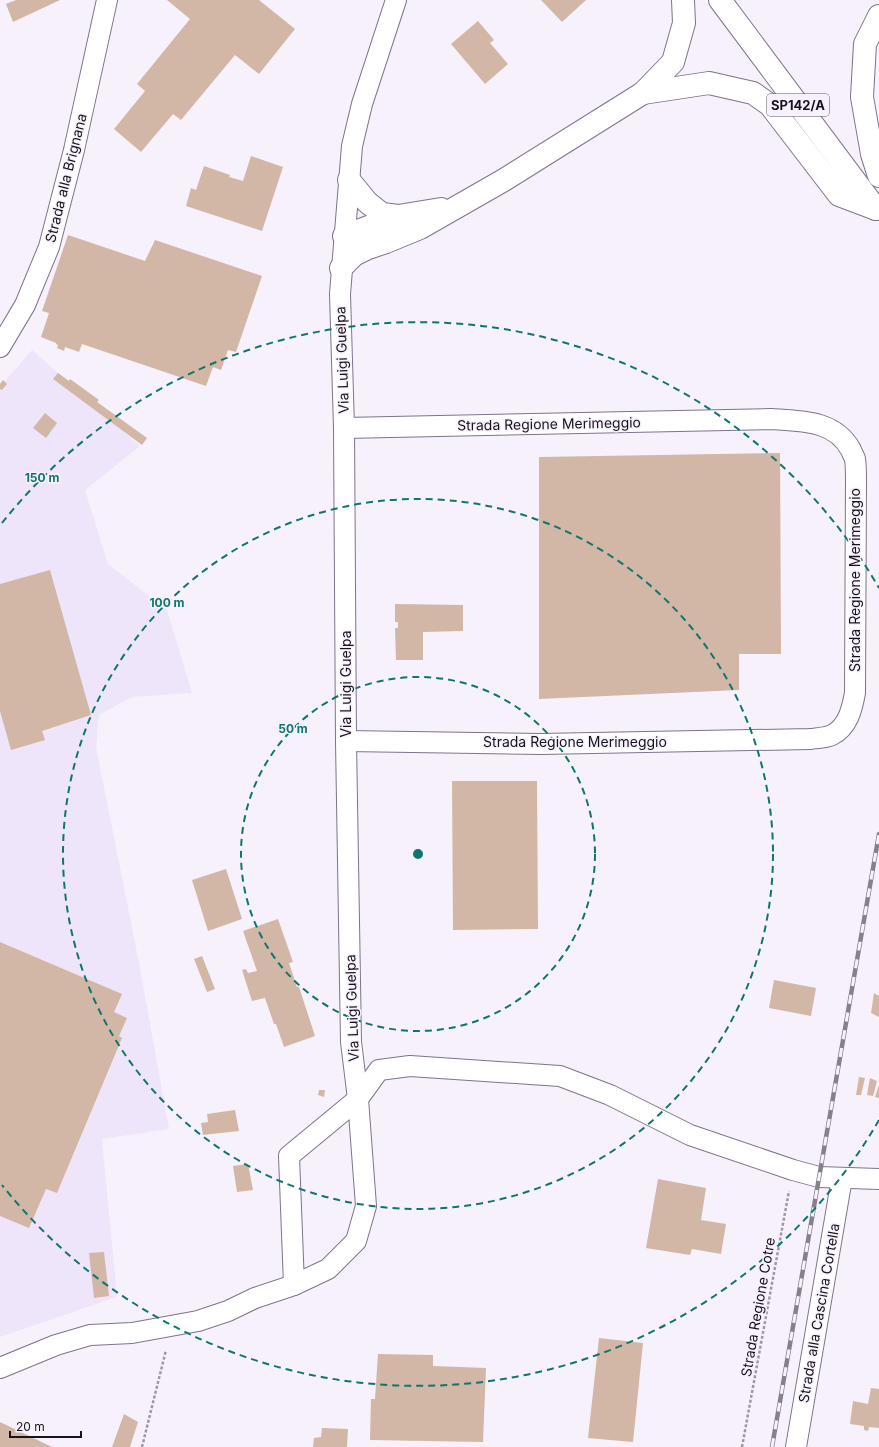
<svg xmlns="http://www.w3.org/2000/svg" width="879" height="1447" font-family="Inter,sans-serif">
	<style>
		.built { fill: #efe5fa }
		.building { fill: #d2b6a6 }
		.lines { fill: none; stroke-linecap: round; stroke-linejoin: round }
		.street-casing { stroke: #7f738b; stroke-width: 22 }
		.highway-casing { stroke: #7f738b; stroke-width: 24 }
		.path { stroke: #9e98a2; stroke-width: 2.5; stroke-dasharray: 3 2; stroke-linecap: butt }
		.street { stroke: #fff; stroke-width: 20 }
		.highway { stroke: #fff; stroke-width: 22 }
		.rail-casing { stroke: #85808a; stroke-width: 4.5 }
		.rail { stroke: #f7f1fc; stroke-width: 3; stroke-dasharray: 9; stroke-linecap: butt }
		.ring { fill: none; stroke: #0f766e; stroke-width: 2; stroke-dasharray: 7 5 }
		.labels { text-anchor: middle; stroke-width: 3; stroke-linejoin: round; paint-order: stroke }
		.shield { fill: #f7f1fc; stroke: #5a555e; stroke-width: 1 }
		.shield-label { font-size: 13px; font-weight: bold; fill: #17121b }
		.street-label { font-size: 14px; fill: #17121b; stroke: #f7f1fc }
		.centre { fill: #0f766e; stroke: #f7f1fc; stroke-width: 2 }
		.ring-label { font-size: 12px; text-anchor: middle; font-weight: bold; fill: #0f766e; stroke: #f7f1fc; stroke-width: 3; stroke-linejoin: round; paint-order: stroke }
	</style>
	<rect width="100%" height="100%" fill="#f7f1fc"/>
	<path class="built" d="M32,350L140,446L85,490L108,564L167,610L192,693L132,697L99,715L96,747L140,968L169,1129L102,1139L117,1297L0,1337V387Z"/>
	<g class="building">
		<path d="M16,0H60L13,22L6,4Z"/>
		<path d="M167,0H259L295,29L259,74L235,55L181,120L173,114L141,152L114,129L145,91L137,84L190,19Z"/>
		<path d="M541,0H586L562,22Z"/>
		<path d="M478,21L494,40L490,43L508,64L485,84L451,44Z"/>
		<path d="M251,156L283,167L262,231L186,206L191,188L196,190L204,166L230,175L229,177L243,181Z"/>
		<path d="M68,235L145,261L155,240L262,276L236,352L228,350L221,370L213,367L206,386L82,344L79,352L65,347L64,351L57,348L58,345L56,344V343L41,337L49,313L42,311Z"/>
		<path d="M58,373L69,381L70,379L99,400L97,402L147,438L142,445L53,379Z"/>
		<path d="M3,380L7,384L2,390L0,389V384Z"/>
		<path d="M45,413L57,423L46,438L33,428Z"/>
		<path d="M780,453L781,654H739V690L539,699V457Z"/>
		<path d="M50,570L91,715L42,731L45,740L11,750L0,711V584Z"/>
		<path d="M395,604L463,605V631L423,632V660H396L395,628H398V622H395Z"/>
		<path d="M452,781H537L538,929L453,930Z"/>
		<path d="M226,869L242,919L208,931L192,880Z"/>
		<path d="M278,919L293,962L289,963L297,987H299L315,1036L284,1047L276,1024H274L265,998L252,1001L242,970L246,969L248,973L257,971L243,931Z"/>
		<path d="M0,942L122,994L114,1012L127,1018L119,1036L122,1038L57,1193L46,1189L29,1228L0,1216Z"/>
		<path d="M202,956L215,989L207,992L194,959Z"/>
		<path d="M774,980L816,988L811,1016L769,1008Z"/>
		<path d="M874,993L879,996V1017L871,1013Z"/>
		<path d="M859,1077L865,1078L861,1095H856Z"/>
		<path d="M870,1078L877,1081L873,1096L867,1095Z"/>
		<path d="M879,1085V1098L875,1097Z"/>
		<path d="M319,1090H325L324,1097L318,1095Z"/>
		<path d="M235,1110L239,1131L203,1135L201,1123L208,1122L207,1114Z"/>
		<path d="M248,1164L253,1190L237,1192L233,1166Z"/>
		<path d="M658,1179L706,1188L701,1220L726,1224L721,1254L692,1249L690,1255L646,1248Z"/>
		<path d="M104,1252L109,1296L94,1298L89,1253Z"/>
		<path d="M599,1338L643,1343L633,1442L588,1438Z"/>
		<path d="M378,1354L433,1355V1366L486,1368L483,1442L370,1440L371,1399H375Z"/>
		<path d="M871,1388L879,1389V1428L869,1427L868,1431L864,1430V1426L850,1424L853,1401L868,1404Z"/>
		<path d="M124,1414L138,1422L130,1447H112Z"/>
		<path d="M0,1422L52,1447H0Z"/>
		<path d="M322,1428L348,1429L347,1447H313L314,1438L321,1437Z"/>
	</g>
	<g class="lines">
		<g class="street-casing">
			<g id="street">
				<path d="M0,347L25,305L49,247L74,150L107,0"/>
				<path d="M344,428L771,419C801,421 835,420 851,450C852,453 854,456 855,459C856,465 856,474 856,481L855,693C852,709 848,727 832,735C826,738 817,738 810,739L540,744L346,741"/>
				<path d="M294,1285L289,1156L358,1099L351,1042L346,741L344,428L340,294L352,146L362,104L396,0"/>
				<path d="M0,1368L56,1345L90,1335L132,1333L198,1321L228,1311L255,1298L294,1285L328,1269L356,1241L366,1206L358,1099L379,1070L410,1066L560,1076L610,1095L690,1135L793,1170L819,1177L879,1179"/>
				<path d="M796,1447L842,1178"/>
			</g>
		</g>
		<g class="highway-casing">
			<g id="highway">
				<path d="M720,0L876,209"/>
				<path d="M879,16L865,44L862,97L872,154L879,176"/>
				<path d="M643,93L709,83L753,93L770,105L839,195L876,209"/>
				<path d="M349,180L367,202L382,214L398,216"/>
				<path d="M344,236L398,216L441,209"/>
				<path d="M341,268L354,255L368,248L386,242L420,228L504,180L643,93L673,62L684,23L683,0"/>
			</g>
		</g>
		<g class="path">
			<path d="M142,1447L166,1350"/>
			<path d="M742,1447L789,1191"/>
		</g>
		<use href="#street" class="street"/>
		<use href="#highway" class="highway"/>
		<g class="rail-casing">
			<path id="rail" d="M772,1447L879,834"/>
		</g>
		<use href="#rail" class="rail"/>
	</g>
	<g class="ring">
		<circle cx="418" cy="854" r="177"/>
		<circle cx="418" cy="854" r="355"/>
		<path d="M879 1120A532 532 0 0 1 2 1185M2 523A532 532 0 0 1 879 588"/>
	</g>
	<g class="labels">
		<rect class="shield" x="767" y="94" width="62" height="22" rx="3"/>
		<g class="shield-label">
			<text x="798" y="110">SP142/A</text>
		</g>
		<g class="street-label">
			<text transform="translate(66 178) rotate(-76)" y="5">Strada alla Brignana</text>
			<text transform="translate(342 360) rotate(-92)" y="5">Via Luigi Guelpa</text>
			<text transform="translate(549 424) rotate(-1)" y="5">Strada Regione Merimeggio</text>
			<text transform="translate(855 580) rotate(-90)" y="5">Strada Regione Merimeggio</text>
			<text transform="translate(346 684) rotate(-90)" y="5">Via Luigi Guelpa</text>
			<text x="575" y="747">Strada Regione Merimeggio</text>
			<text transform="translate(352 1008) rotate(-92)" y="5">Via Luigi Guelpa</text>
			<text transform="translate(758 1307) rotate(-80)" y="5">Strada Regione Cotre</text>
			<text transform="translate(819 1313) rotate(-80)" y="5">Strada alla Cascina Cortella</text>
		</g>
	</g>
	<circle cx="418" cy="854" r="6" class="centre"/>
	<g class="ring-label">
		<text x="42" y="482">150 m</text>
		<text x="167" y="607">100 m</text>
		<text x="293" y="733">50 m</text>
	</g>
	<path d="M10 1431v6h71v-6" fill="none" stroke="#17121b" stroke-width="2"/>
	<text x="16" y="1431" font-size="12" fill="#17121b" stroke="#f7f1fc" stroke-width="3" paint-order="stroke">20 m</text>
</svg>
